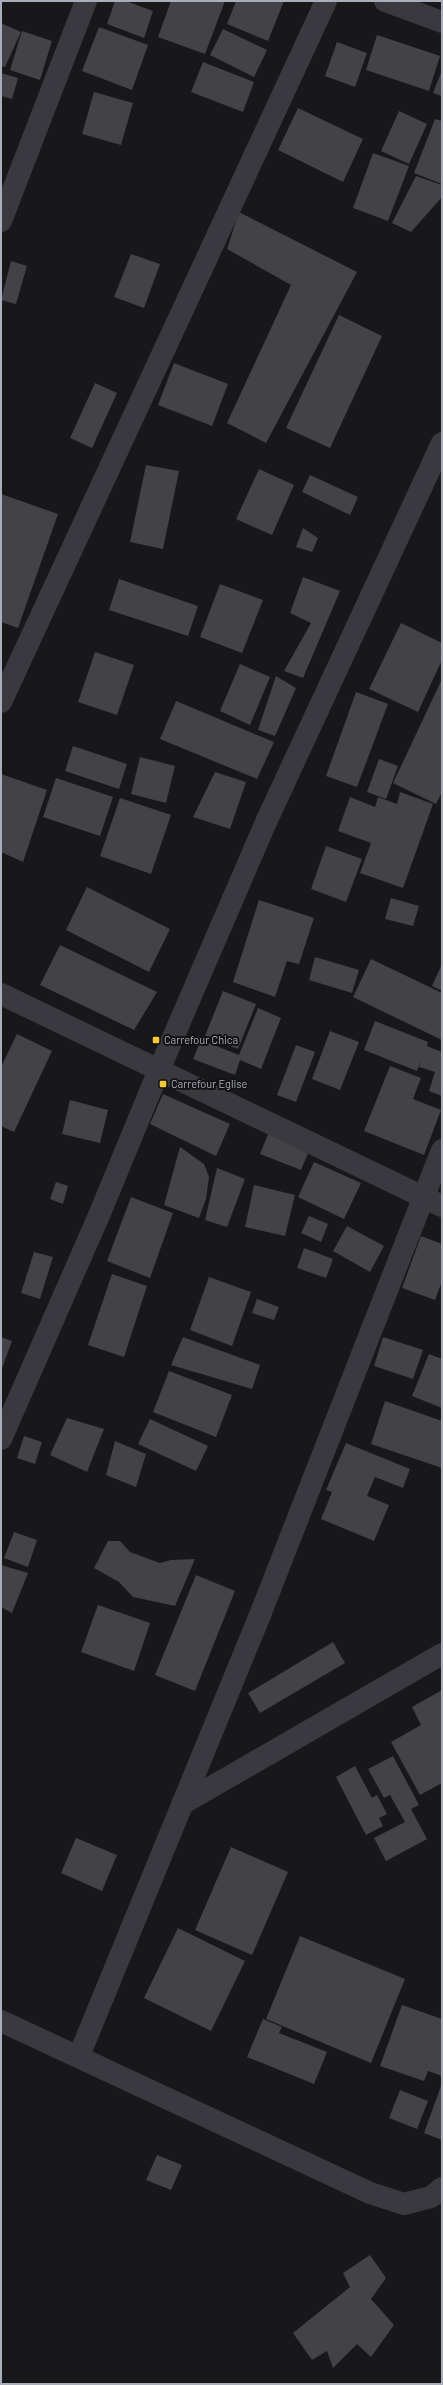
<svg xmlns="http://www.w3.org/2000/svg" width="443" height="2385" font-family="Barlow,sans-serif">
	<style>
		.building { fill: #424247 }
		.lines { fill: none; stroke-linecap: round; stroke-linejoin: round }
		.minor { stroke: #39393f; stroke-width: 22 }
		.poi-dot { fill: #f5c835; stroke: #131315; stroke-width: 1.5 }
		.labels { text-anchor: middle; stroke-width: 4; stroke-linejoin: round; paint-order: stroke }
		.poi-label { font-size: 11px; fill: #aaadba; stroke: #131315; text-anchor: start }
	</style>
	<rect width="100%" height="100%" fill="#18181a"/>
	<g class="building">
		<path d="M115,1H126L153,11L144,38L107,24Z"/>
		<path d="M171,1H225L205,54L158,37Z"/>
		<path d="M236,1H284L268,41L227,24Z"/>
		<path d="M1,23L21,32L5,67L1,66Z"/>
		<path d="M99,27L148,45L132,90L82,71Z"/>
		<path d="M223,29L267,50L254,77L210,55Z"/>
		<path d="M22,31L52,41L40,80L10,70Z"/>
		<path d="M377,35L440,56L429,91L366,70Z"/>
		<path d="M337,42L367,53L355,87L325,76Z"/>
		<path d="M203,62L254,82L243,112L191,92Z"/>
		<path d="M442,70V96L433,93Z"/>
		<path d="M1,73L18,78L12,99L1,96Z"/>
		<path d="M94,92L133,103L121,145L82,134Z"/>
		<path d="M298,108L363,139L343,182L278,150Z"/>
		<path d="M399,111L427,124L409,164L381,151Z"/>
		<path d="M435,119L442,121V184L414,173Z"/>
		<path d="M373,153L409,166L388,221L353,208Z"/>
		<path d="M416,176L442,185V197L411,232L392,223Z"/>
		<path d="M239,212L357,272L266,443L227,423L291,285L227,249Z"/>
		<path d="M131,254L160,264L144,308L114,297Z"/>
		<path d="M11,261L27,266L16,304L1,300Z"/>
		<path d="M339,315L382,336L330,448L286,428Z"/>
		<path d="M174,363L228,384L212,426L158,405Z"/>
		<path d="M95,383L117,393L92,448L70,438Z"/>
		<path d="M146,465L179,471L163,549L130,542Z"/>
		<path d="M259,469L294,485L272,535L236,519Z"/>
		<path d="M310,475L358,497L350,515L302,492Z"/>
		<path d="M1,494L58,514L18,628L1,622Z"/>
		<path d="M303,528L318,538L312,552L296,547Z"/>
		<path d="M303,577L340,591L303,678L284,671L311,623L290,613Z"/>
		<path d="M119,579L198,606L188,636L109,610Z"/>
		<path d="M220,584L263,600L242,653L200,637Z"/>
		<path d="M401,623L442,643V660L418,712L369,689Z"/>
		<path d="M95,652L134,665L117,715L78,702Z"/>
		<path d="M240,664L270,677L250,725L220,711Z"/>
		<path d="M276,676L296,688L275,736L258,730Z"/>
		<path d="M442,679V792L436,804L393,783Z"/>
		<path d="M356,692L388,704L357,787L326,776Z"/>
		<path d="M176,701L274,742L257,779L160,739Z"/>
		<path d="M73,746L127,764L119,789L65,771Z"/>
		<path d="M140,757L175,766L166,803L131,794Z"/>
		<path d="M379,759L398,766L386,799L367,792Z"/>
		<path d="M215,772L246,782L230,829L193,817Z"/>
		<path d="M1,774L47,790L23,862L1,852Z"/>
		<path d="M56,778L113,797L100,836L43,817Z"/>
		<path d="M400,792L433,804L403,888L360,873L371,843L338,831L350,797L375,807L378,797L397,804Z"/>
		<path d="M120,798L171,815L151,874L100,856Z"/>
		<path d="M326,846L362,859L346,902L311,889Z"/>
		<path d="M87,887L170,929L149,972L66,930Z"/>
		<path d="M391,898L419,906L413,926L385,919Z"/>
		<path d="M259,900L314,918L299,964L287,961L275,997L233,982Z"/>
		<path d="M60,945L157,992L134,1030L40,985Z"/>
		<path d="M315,957L359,970L352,993L309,980Z"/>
		<path d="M371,959L442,993V1040L353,997Z"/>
		<path d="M442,964V991L432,986Z"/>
		<path d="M223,991L256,1004L238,1049L205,1036Z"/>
		<path d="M258,1008L281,1018L261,1069L240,1060L235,1075L193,1059L201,1040L239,1055Z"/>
		<path d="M375,1021L428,1042L427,1046L442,1052V1096L429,1091L435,1072L419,1067L422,1058L417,1071L364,1050Z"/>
		<path d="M330,1031L359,1042L340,1090L312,1079Z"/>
		<path d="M17,1034L52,1051L14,1132L1,1126V1067Z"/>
		<path d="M296,1045L315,1052L296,1102L277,1095Z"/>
		<path d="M390,1066L421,1078L413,1099L441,1110L424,1155L364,1131Z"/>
		<path d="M163,1094L230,1124L216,1156L150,1124Z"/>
		<path d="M70,1100L108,1110L100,1143L62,1134Z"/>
		<path d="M268,1134L309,1151L301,1170L260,1154Z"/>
		<path d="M180,1147L204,1164L209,1177L206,1199L199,1218L164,1205Z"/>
		<path d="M314,1162L361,1183L344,1219L298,1197Z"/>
		<path d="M217,1168L245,1179L227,1227L205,1220Z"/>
		<path d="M56,1182L68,1186L63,1204L50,1199Z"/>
		<path d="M254,1185L295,1195L285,1236L245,1227Z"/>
		<path d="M131,1197L173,1213L150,1278L107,1261Z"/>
		<path d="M309,1216L328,1224L321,1242L301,1233Z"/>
		<path d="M347,1226L384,1246L370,1272L333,1251Z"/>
		<path d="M421,1236L442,1244V1281L435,1300L402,1288Z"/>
		<path d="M304,1248L333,1259L326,1278L297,1268Z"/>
		<path d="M34,1252L53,1257L40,1299L21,1293Z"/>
		<path d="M112,1274L147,1286L124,1357L88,1345Z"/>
		<path d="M209,1277L251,1292L232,1346L190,1330Z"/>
		<path d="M257,1299L279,1307L274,1320L252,1313Z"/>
		<path d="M1,1337L12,1341L1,1371Z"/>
		<path d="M183,1337L260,1365L252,1389L171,1365Z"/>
		<path d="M383,1337L423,1350L413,1379L374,1366Z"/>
		<path d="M429,1354L442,1359V1408L412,1396Z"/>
		<path d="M169,1371L232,1395L216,1437L153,1412Z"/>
		<path d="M385,1401L442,1421V1468L371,1444Z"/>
		<path d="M67,1418L104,1429L87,1472L50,1455Z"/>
		<path d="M150,1419L208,1446L196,1471L138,1444Z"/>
		<path d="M24,1436L42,1442L35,1464L17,1458Z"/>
		<path d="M115,1441L146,1454L136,1487L106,1475Z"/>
		<path d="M346,1443L410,1469L403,1488L375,1477L367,1496L389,1505L374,1541L321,1519L332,1492L326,1490Z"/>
		<path d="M14,1532L37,1540L28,1567L4,1558Z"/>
		<path d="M108,1541H120L130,1552L160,1563L171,1560L195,1559L175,1606L133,1597L119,1582L94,1568Z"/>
		<path d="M1,1565L28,1573L12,1613L1,1607Z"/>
		<path d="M196,1575L235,1591L195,1691L155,1675Z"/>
		<path d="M98,1605L150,1623L134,1671L81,1652Z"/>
		<path d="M333,1642L345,1663L260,1713L248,1693Z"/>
		<path d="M442,1690V1783L420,1795L391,1742L421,1725L412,1707Z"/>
		<path d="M393,1756L419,1805L411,1809L427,1839L386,1861L374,1838L405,1822L390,1795L384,1798L368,1769Z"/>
		<path d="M355,1766L372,1798L377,1795L387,1814L379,1818L383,1826L366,1835L336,1777Z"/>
		<path d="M76,1838L117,1855L102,1891L61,1873Z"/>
		<path d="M231,1847L288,1872L252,1955L195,1930Z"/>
		<path d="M178,1928L245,1961L211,2031L144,1998Z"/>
		<path d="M300,1936L405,1979L371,2063L266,2019Z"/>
		<path d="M402,2005L442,2019V2076L428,2071L424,2081L380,2066Z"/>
		<path d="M263,2019L282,2027L279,2033L327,2052L314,2084L247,2057Z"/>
		<path d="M442,2083V2140L424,2133Z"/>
		<path d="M400,2090L428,2101L417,2129L389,2118Z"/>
		<path d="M157,2155L182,2165L171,2190L146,2180Z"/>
		<path d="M370,2255L386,2278L371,2299L394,2325L371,2357L357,2344L333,2368L327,2351L312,2360L293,2333L350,2287L343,2273Z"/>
	</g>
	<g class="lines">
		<g class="minor">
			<path d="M385,1L442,22"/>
			<path d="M1,221L86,1"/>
			<path d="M1,702L326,1"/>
			<path d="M1,994L442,1206"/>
			<path d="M1,1439L100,1213L159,1070L266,822L442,443"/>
			<path d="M182,1804L442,1654"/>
			<path d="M1,2021L370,2193L404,2204L431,2197L442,2188"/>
			<path d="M79,2056L260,1615L442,1150"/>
		</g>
	</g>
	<g class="poi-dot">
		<rect x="152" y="1036" width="8" height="8" rx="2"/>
		<rect x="159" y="1080" width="8" height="8" rx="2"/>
	</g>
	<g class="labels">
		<g class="poi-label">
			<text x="164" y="1044">Carrefour Chica</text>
			<text x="171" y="1088">Carrefour Eglise</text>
		</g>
	</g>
	<rect width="443" height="2385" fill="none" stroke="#aaadba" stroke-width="4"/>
</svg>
